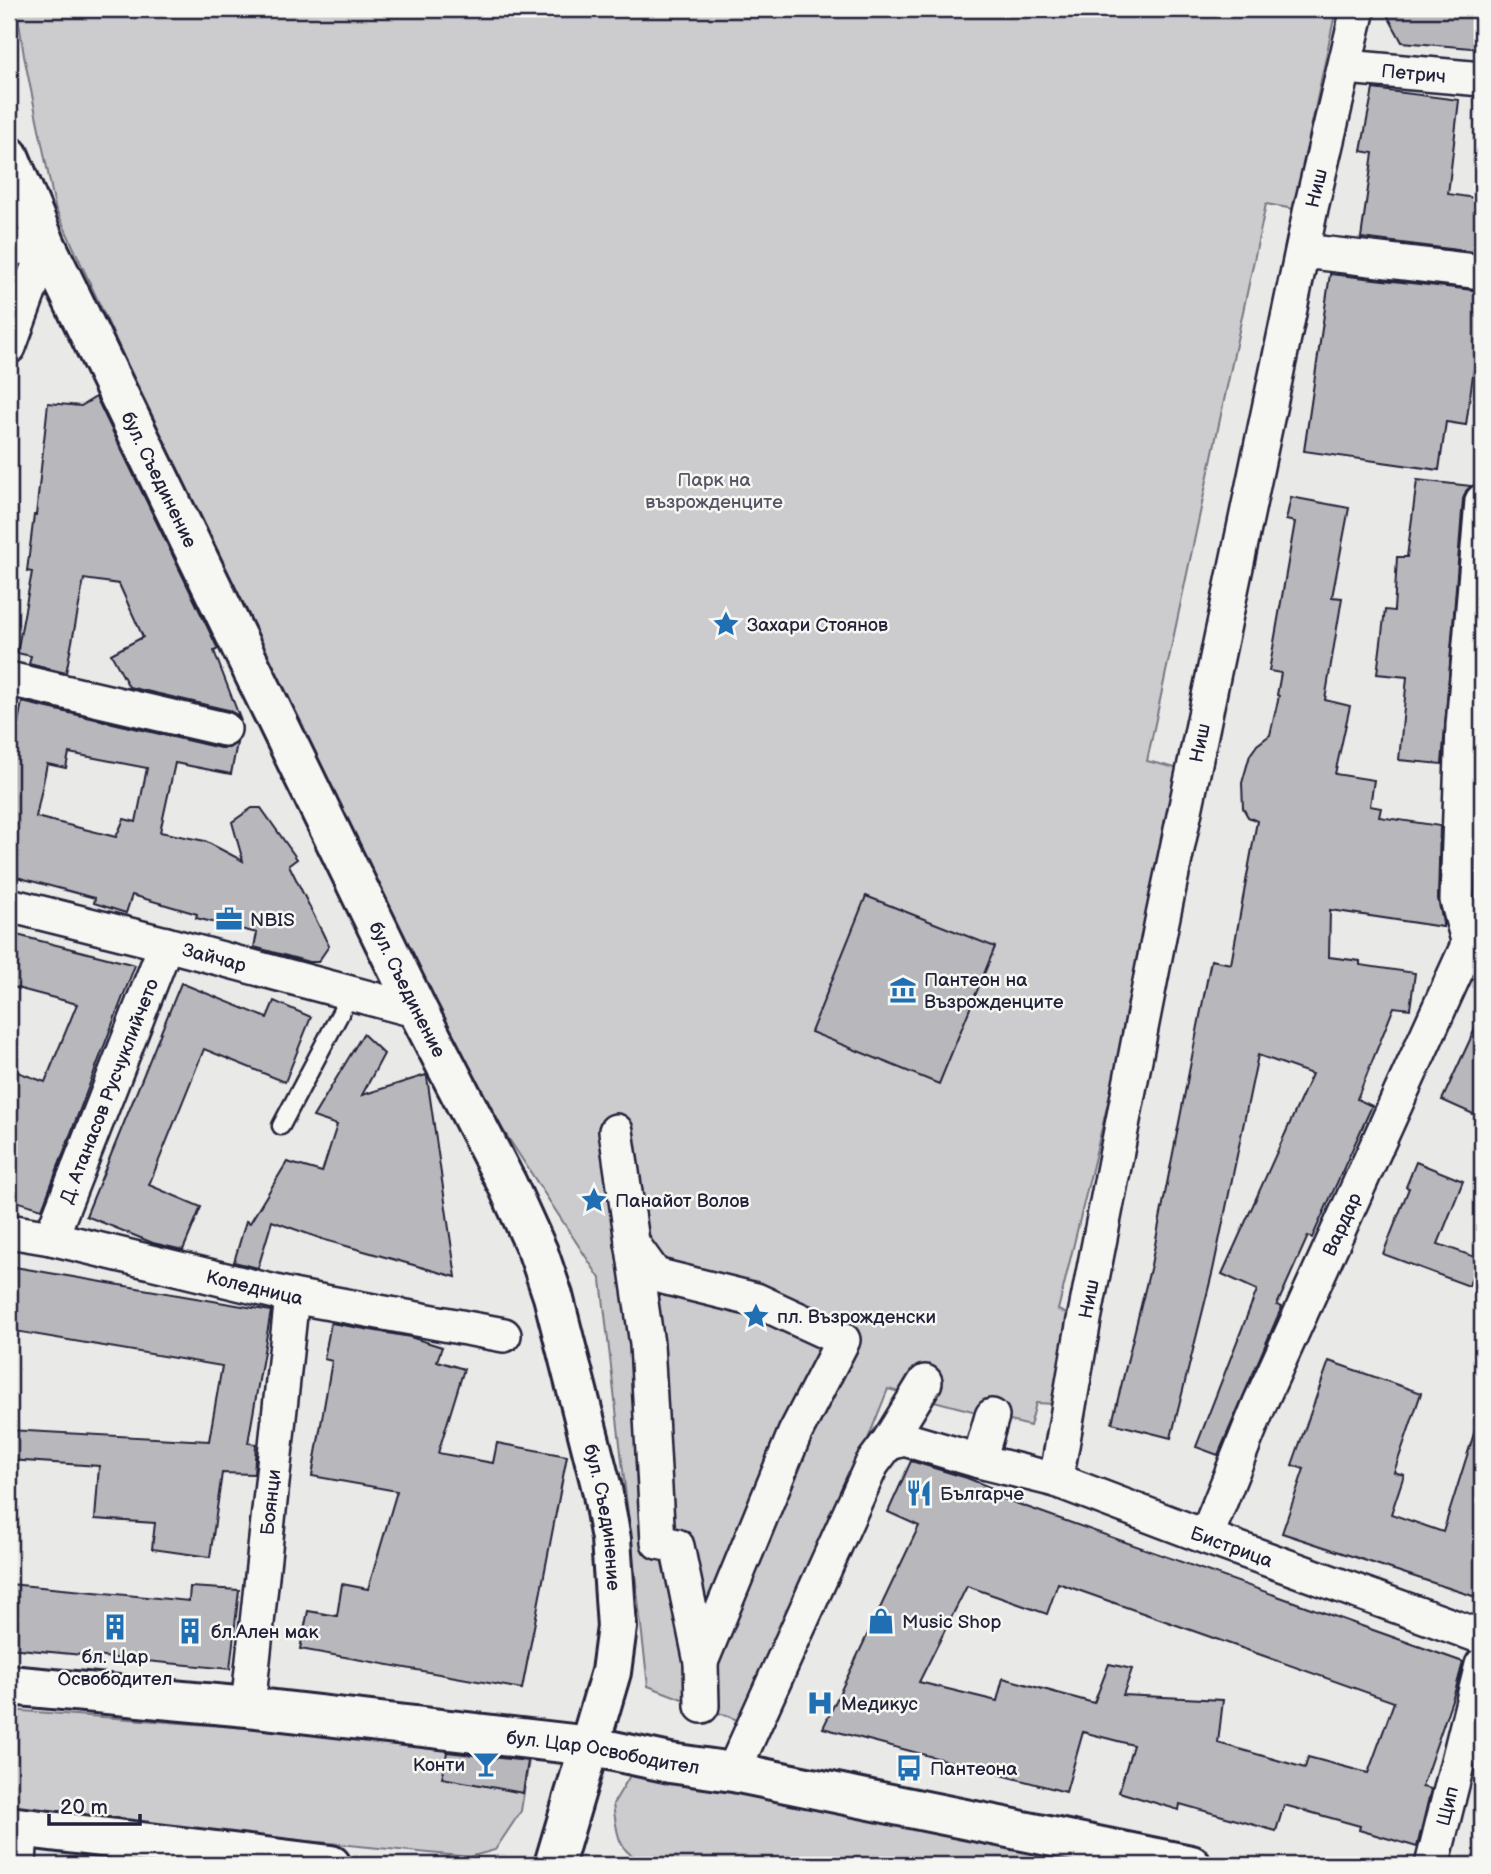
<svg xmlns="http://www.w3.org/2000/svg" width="1491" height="1874" font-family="'Balsamiq Sans',sans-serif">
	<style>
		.green { fill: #ccccce; stroke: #777784; stroke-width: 2 }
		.building { fill: #b8b8bc; stroke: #22223b; stroke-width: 2; fill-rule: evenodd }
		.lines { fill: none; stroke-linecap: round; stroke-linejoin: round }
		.lane-casing { stroke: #22223b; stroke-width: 21 }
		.street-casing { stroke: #22223b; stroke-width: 38 }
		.primary-casing { stroke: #22223b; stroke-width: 44 }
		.lane { stroke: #f6f6f2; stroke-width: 16 }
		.street { stroke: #f6f6f2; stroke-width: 33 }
		.primary { stroke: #f6f6f2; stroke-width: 38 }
		.labels { text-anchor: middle; stroke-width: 5; stroke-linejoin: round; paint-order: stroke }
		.street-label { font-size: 19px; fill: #22223b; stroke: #f6f6f2 }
		.park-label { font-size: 19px; fill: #555567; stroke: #f6f6f2 }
		.poi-label { font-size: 19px; fill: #22223b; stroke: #f6f6f2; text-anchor: start }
	</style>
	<rect width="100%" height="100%" fill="#e9e9e7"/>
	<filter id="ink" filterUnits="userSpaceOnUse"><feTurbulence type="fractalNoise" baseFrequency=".0143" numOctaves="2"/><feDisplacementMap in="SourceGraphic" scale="14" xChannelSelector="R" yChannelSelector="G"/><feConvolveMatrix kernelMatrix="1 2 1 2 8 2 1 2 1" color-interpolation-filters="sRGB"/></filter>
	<g filter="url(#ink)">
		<g class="green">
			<path d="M17,9H1336L1294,209L1266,204L1147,761L1188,771L1058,1310L1080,1319L1056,1404L1036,1403L1030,1426L888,1389L859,1461L740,1721L648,1686L601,1280L422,1006L55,207L24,56Z"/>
			<path d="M9,1710L326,1734L530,1754L521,1811L495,1850L469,1857L9,1811Z"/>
			<path d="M634,1769L1110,1865H661C618,1856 619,1845 613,1804Z"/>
		</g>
		<g class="building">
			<path d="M1384,9H1482V49L1402,42Z"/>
			<path d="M1373,89L1459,100L1448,194L1482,199V253L1361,238L1373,153L1361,151Z"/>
			<path d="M1330,274L1482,291V311L1466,425L1446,422L1439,470L1304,451Z"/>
			<path d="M96,397L218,649L214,651L241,721L237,715L228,710L129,687L111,654L143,637L119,584L84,579L66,673L29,664L31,656L17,653L32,572L27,571L34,515H36L48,403L81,406Z"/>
			<path d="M1417,480L1471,486L1466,491L1463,499L1442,764L1399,760L1407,677L1377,674L1385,610L1394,611L1397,557H1407Z"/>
			<path d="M1291,497L1349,508L1332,597L1342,598L1325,700L1350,706L1335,774L1374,780L1370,806L1381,808L1379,817L1440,826L1438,899L1443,923V927L1330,910L1329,957L1360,961V965L1415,973L1410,1009L1394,1007L1357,1099L1372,1106L1312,1238L1308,1236L1277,1305L1282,1307L1277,1318L1218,1455L1196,1447L1257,1290L1222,1274L1312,1074L1258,1055L1213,1270L1171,1438L1112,1423L1151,1265L1211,960L1231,964L1257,821L1248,817L1243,808L1242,783L1250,755L1257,745L1270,735L1279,696L1277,695L1281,673L1269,671L1295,522L1286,520Z"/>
			<path d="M22,702L220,748H229L237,743L231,774L175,763L160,832L205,841L243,861L232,822L252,808H261L297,859L289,865L329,946L318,962H309L254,947L257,933L196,918L197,914L132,895L126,913L94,903L95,898L9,875V769ZM69,753L147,768L136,822L124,819L116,837L36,817L47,764L66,768Z"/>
			<path d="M866,896L995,947L939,1084L811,1032Z"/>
			<path d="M9,933L135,965L42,1209L9,1199V1069L45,1082L77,1004L9,986Z"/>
			<path d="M181,983L267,1018L274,1001L311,1017L285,1082L204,1049L149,1185L201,1207L183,1250L153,1243L86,1216Z"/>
			<path d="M1482,1014V1118L1442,1100Z"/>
			<path d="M363,1034L384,1054L362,1095L426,1075L427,1077L456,1277L325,1240L272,1221L258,1268L234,1262L246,1221L250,1223L287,1162L322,1172L337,1125L313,1117Z"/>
			<path d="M1416,1162L1463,1181L1438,1244L1478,1258L1469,1286L1383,1254L1409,1188L1406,1187Z"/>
			<path d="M9,1266L271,1311L248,1443L256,1444L254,1474L222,1473L210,1557L152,1549L155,1523L95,1519L99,1466L9,1460V1430L209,1441L222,1366L9,1330Z"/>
			<path d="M331,1323L410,1337L442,1347L437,1361L464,1369L438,1453L493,1463L497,1443L567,1456L522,1689L300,1649L308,1611L337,1616L342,1584L368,1589L397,1491L312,1476L332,1361L324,1359Z"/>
			<path d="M1329,1361L1421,1393L1394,1472L1404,1475L1391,1514L1443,1532L1477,1424L1482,1425V1599L1282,1533L1304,1469L1292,1465Z"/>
			<path d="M911,1461L967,1478L992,1488L990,1494L1463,1662L1456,1688L1422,1787L1431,1789L1417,1847L1359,1830L1360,1826L1284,1805L1276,1831L1180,1804L1179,1810L1119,1792L1133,1745L1083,1732L1066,1792L823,1728L919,1526L888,1512ZM1058,1583L1394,1702L1368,1773L1308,1757L1305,1768L1218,1743L1223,1700L1123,1695L1132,1669L1109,1664L1094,1703L1003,1678L997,1701L919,1682L967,1586L1047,1614Z"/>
			<path d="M9,1584L189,1601L190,1587L239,1590L230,1669L9,1648Z"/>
			<path d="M447,1752L528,1761L523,1793L442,1778Z"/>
		</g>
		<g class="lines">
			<g class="lane-casing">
				<path id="lane" d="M281,1126L351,993"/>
			</g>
			<g class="street-casing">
				<g id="street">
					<path id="s1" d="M1346,67L1482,79"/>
					<path d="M9,248L46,245L9,347"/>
					<path d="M1303,251L1482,272"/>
					<path d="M9,679L224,729"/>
					<path id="s2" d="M9,905L166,944L418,1011"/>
					<path d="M1469,944L1457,900L1463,726L1482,501"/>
					<path d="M616,1131L647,1344L658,1542L677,1546L701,1662L702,1706"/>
					<path id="s3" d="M9,1231L51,1238L292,1296L504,1335"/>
					<path id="s4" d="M51,1238L166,944"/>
					<path d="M632,1243L655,1275L756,1300L843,1340L795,1433L701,1662"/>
					<path d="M887,1444L925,1382"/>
					<path d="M979,1461L992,1416"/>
					<path id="s5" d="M1056,1480L1084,1320L1162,921L1311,208L1358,9"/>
					<path id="s6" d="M1206,1537L1260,1403L1482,914"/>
					<path id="s7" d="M248,1707L292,1296"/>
					<path id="s8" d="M733,1772L872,1464L887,1444L904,1439L979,1461L1056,1480L1206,1537L1482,1637"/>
					<path d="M19,1865L21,1827"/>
					<path id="s9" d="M1432,1865L1482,1665"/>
				</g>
			</g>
			<g class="primary-casing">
				<g id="primary">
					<path id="s10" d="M9,156L46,245L418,1011L508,1186L538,1252L553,1296L602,1489L611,1539L617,1627L611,1672L554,1865"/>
					<path id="s11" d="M9,1685L248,1707L590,1746L670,1763L733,1772L1191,1865"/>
					<path d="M9,1826L331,1865"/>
				</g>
			</g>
			<use href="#lane" class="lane"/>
			<use href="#street" class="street"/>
			<use href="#primary" class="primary"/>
		</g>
	</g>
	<defs>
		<g id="sight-bare" transform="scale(2.1)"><path d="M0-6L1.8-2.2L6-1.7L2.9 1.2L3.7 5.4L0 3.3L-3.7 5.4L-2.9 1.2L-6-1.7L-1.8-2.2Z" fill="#1f6fb2" stroke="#f6f6f2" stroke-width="2.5" paint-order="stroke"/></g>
		<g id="office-bare" transform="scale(2.1)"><path d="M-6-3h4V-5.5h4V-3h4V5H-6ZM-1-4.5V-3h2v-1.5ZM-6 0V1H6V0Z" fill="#1f6fb2" stroke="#f6f6f2" stroke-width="2.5" paint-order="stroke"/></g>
		<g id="museum-bare" transform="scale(2.1)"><path d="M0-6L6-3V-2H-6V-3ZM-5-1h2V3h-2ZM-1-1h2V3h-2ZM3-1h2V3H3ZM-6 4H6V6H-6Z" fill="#1f6fb2" stroke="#f6f6f2" stroke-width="2.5" paint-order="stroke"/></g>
		<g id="restaurant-bare" transform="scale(2.1)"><path d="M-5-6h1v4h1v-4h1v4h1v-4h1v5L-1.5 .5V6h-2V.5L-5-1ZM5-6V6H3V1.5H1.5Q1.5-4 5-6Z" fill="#1f6fb2" stroke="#f6f6f2" stroke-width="2.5" paint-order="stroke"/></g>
		<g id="shop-bare" transform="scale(2.1)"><path d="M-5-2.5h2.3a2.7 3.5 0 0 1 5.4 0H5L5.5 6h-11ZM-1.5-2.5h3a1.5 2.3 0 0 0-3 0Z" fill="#1f6fb2" stroke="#f6f6f2" stroke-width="2.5" paint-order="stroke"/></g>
		<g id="building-bare" transform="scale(2.1)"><path d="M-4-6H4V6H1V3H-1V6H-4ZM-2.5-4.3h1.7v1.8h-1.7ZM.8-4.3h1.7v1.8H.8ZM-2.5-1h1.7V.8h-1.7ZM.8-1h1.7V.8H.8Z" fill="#1f6fb2" stroke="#f6f6f2" stroke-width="2.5" paint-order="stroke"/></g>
		<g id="hospital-bare" transform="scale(2.1)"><path d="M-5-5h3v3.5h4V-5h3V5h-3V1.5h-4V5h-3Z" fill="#1f6fb2" stroke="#f6f6f2" stroke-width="2.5" paint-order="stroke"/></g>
		<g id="bar-bare" transform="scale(2.1)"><path d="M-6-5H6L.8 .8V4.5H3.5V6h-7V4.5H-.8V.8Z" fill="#1f6fb2" stroke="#f6f6f2" stroke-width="2.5" paint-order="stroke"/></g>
		<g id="bus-bare" transform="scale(2.1)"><path d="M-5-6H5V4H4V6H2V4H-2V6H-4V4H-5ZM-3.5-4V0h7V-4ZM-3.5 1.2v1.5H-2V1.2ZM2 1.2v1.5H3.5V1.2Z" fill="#1f6fb2" stroke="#f6f6f2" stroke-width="2.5" paint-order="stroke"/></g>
	</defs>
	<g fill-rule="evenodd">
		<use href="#sight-bare" x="726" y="624"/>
		<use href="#office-bare" x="229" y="919"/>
		<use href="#museum-bare" x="903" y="990"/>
		<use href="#sight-bare" x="594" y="1200"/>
		<use href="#sight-bare" x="756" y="1316"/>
		<use href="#restaurant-bare" x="919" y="1493"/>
		<use href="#shop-bare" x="881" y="1621"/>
		<use href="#building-bare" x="115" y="1627"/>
		<use href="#building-bare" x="190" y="1631"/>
		<use href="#hospital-bare" x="820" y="1703"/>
		<use href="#bar-bare" x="486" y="1764"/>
		<use href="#bus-bare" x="909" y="1768"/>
	</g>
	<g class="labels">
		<g class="street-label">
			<text dy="7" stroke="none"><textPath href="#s1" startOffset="68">Петрич</textPath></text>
			<text dy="7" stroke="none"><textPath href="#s5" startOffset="1318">Ниш</textPath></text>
			<text dy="7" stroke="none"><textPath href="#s10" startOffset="357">бул. Съединение</textPath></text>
			<text dy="7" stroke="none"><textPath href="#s5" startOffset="751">Ниш</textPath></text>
			<text dy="7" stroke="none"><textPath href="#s2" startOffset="212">Зайчар</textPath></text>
			<text dy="7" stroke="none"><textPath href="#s10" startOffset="924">бул. Съединение</textPath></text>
			<text dy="7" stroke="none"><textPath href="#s4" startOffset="158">Д. Атанасов Русчуклийчето</textPath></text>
			<text dy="7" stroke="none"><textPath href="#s6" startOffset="341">Вардар</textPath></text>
			<text dy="7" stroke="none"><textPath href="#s3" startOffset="252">Коледница</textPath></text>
			<text dy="7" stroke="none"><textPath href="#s5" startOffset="184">Ниш</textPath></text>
			<text dy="7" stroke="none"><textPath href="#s7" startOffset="206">Боянци</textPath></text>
			<text dy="7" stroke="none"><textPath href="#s10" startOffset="1491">бул. Съединение</textPath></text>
			<text dy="7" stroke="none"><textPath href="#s8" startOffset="726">Бистрица</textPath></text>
			<text dy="7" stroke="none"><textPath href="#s11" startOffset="598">бул. Цар Освободител</textPath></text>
			<text dy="7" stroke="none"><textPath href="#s9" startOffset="61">Щип</textPath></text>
		</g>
		<g class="park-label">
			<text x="714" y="486">Парк на<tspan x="714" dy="22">възрожденците</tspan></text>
		</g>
		<g class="poi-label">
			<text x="747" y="631">Захари Стоянов</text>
			<text x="250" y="926">NBIS</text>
			<text x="924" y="986">Пантеон на<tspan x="924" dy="22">Възрожденците</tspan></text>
			<text x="615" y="1207">Панайот Волов</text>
			<text x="777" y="1323">пл. Възрожденски</text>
			<text x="940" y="1500">Българче</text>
			<text x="902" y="1628">Music Shop</text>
			<text x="211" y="1638">бл.Ален мак</text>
			<text x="115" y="1663" text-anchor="middle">бл. Цар<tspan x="115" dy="22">Освободител</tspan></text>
			<text x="841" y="1710">Медикус</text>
			<text x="465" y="1771" text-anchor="end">Конти</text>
			<text x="930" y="1775">Пантеона</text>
		</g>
	</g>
	<rect width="1491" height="1874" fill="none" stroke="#f6f6f2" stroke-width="35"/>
	<rect x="18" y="18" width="1456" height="1839" fill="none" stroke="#22223b" stroke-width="2.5" filter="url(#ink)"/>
	<path d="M49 1814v10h91v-10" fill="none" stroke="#22223b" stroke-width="3.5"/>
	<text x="60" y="1814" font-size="21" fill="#22223b" stroke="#f6f6f2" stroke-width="5" paint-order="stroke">20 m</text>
</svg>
